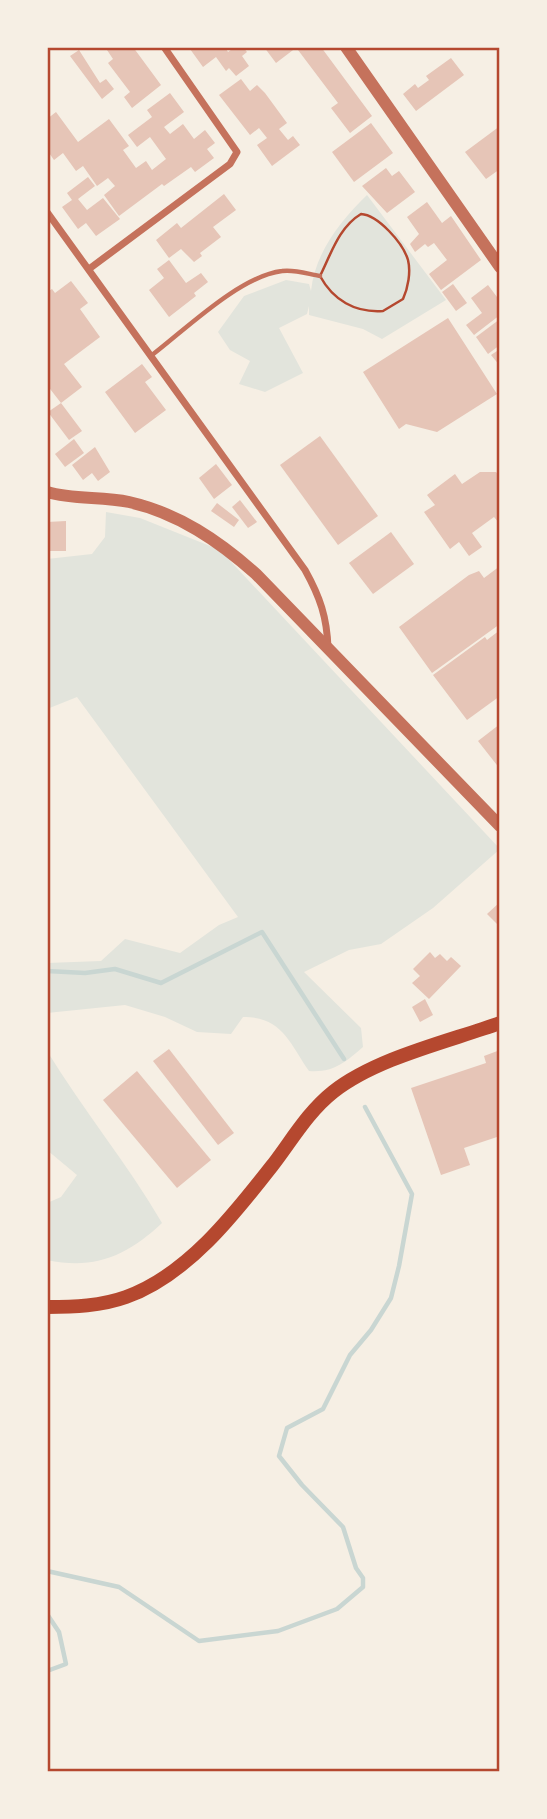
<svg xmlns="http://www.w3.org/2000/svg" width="547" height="1819" font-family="'Varela Round',sans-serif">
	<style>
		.green { fill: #e2e4dc }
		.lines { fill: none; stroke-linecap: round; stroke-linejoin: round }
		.stream { stroke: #c9d6d2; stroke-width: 4.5 }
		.building { fill: #e6c5b7 }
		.path { stroke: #b5482f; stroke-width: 2.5 }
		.service { stroke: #c5725c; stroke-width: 4.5 }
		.minor { stroke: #c5725c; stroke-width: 7 }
		.tertiary { stroke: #c5725c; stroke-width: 12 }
		.secondary { stroke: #b5482f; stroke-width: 14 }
		.neatline { fill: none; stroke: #b5482f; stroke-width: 2.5 }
	</style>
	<rect width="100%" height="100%" fill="#f6efe4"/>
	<g class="green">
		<path d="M367,195L446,300L382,339L363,329L309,315V306L307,314L279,328L303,373L265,392L239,384L250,361L230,350L218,332L244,296L286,280L309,284L311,291C315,253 340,221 367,195Z"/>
		<path d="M106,512L140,518L220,550L500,849L433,908L381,944L349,950L304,972L361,1028L363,1047C346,1062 333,1073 309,1071C289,1042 282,1017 243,1017L231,1034L197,1032L165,1017L125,1005L47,1013V963L101,961L125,939L180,953L219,925L238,917L77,697L47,709V559L92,554L105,537Z"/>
		<path d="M47,1051C83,1110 127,1163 162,1223C127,1256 95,1270 47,1260V1203L61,1197L77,1175L47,1150Z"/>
	</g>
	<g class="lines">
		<g class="stream">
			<path d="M47,971L85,973L115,969L161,983L262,932L344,1059"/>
			<path d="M47,1571L119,1587L199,1641L278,1631L337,1609L363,1587V1578L356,1568L343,1527L302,1485L279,1456L287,1428L323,1409L350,1355L371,1330L391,1298L399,1266L412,1194L365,1107"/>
			<path d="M47,1614L59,1632L66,1664L47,1671"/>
		</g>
	</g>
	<g class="building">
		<path d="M105,47H133L161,85L132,108L124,97L130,92L108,63L113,59Z"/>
		<path d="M192,47H225L228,52L235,47H243L247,52L242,56L249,66L236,76L229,68L226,71L216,57L203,67L190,49Z"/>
		<path d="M264,47H297L276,63Z"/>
		<path d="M303,47H321L372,116L350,133L331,108L338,103L298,50Z"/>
		<path d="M79,50L100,83L106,79L114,89L102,99L70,56Z"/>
		<path d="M451,58L464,75L416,111L403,94L415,84L418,88L429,80L426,76Z"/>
		<path d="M241,79L250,91L257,85L265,93L287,123L279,129L288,140L293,136L300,145L272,166L257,145L267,138L259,128L250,135L219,95Z"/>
		<path d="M170,93L184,112L164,127L170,134L183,124L194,139L205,130L215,143L207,149L214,158L195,172L191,167L164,186L162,184L119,216L104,195L115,186L108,178L97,186L83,166L76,171L63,153L54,160L47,150V119L56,112L78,142L109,119L129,146L123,150L136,168L146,161L152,170L166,159L150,137L137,147L128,135L152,117L147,110Z"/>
		<path d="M371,123L393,153L354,182L332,152Z"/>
		<path d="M500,126V169L486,179L465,152Z"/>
		<path d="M386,168L392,176L399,171L415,192L387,213L362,186Z"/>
		<path d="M88,177L95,186L78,199L87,210L103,198L120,219L96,236L86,223L78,229L62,207L72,200L67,193Z"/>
		<path d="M224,194L236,210L213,227L221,237L200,253L202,256L194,262L181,249L169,258L156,240L177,223L181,228Z"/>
		<path d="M427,202L442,223L451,216L481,260L441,290L429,274L447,260L434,243L428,247L425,244L415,252L410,244L419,234L407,217Z"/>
		<path d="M169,260L186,283L201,273L208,282L194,293L196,296L169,317L149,290L164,278L157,269Z"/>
		<path d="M71,281L88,303L80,309L100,337L64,364L82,387L61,403L47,385V292L52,289L55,293Z"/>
		<path d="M453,284L467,303L456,311L442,292Z"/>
		<path d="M488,285L500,301V315L474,335L466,325L482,313L471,298Z"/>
		<path d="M448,318L497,394L437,432L406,424L399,429L363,372Z"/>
		<path d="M500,319V345L488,354L476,337Z"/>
		<path d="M500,349V366L491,355Z"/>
		<path d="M142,364L152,377L145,382L166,410L135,433L105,392Z"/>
		<path d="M61,403L82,431L69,440L48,412Z"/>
		<path d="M320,436L378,516L338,545L280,465Z"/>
		<path d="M74,439L84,453L65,467L55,454Z"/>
		<path d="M95,447L110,472L98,481L92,473L83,480L72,465Z"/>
		<path d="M216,464L232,485L214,499L199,478Z"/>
		<path d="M480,472H496L500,476V524L494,517L472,533L482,547L469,556L459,542L450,549L424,512L435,505L427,495L455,474L462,484Z"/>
		<path d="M240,500L257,522L248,528L232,507Z"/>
		<path d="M217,503L239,520L234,527L211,511Z"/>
		<path d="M66,521V551H47V522Z"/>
		<path d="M391,532L414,564L373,594L349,563Z"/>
		<path d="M500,566V624L432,673L399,627L469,575L479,571L484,578Z"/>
		<path d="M500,630V696L467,720L433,675L485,637L487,640Z"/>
		<path d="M500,724V769L478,741Z"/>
		<path d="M500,902V927L487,914Z"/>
		<path d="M430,952L435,958L440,954L447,961L451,957L461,966L429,999L412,983L420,976L413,969Z"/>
		<path d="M425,999L433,1015L420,1022L412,1007Z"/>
		<path d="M169,1049L234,1133L218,1145L153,1061Z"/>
		<path d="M500,1050V1136L464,1148L470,1165L441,1175L411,1088L486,1063L484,1056Z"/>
		<path d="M137,1071L211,1160L177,1188L103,1100Z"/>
	</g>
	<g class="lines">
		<path class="path" d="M361,214C378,215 403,243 408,260C411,272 408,288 403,299L383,311C355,313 333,300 320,276C331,254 339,227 361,214Z"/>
		<path class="service" d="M152,355C186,329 240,276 282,271C294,269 308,274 320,276"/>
		<g class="minor">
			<path d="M47,212L305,570C320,597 327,617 328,648"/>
			<path d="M89,269L230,164L237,152L164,47"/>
		</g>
		<g class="tertiary">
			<path d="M346,47L500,267"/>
			<path d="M47,492C74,500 102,496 129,502C178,513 219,541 256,574L500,826"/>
		</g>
		<path class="secondary" d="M47,1307C74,1307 101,1306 126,1297C188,1275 236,1212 275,1162C293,1138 309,1111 333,1092C376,1058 447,1042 500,1023"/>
	</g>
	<rect width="547" height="1819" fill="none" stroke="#f6efe4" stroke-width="98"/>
	<rect x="49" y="49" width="449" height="1721" class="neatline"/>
</svg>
